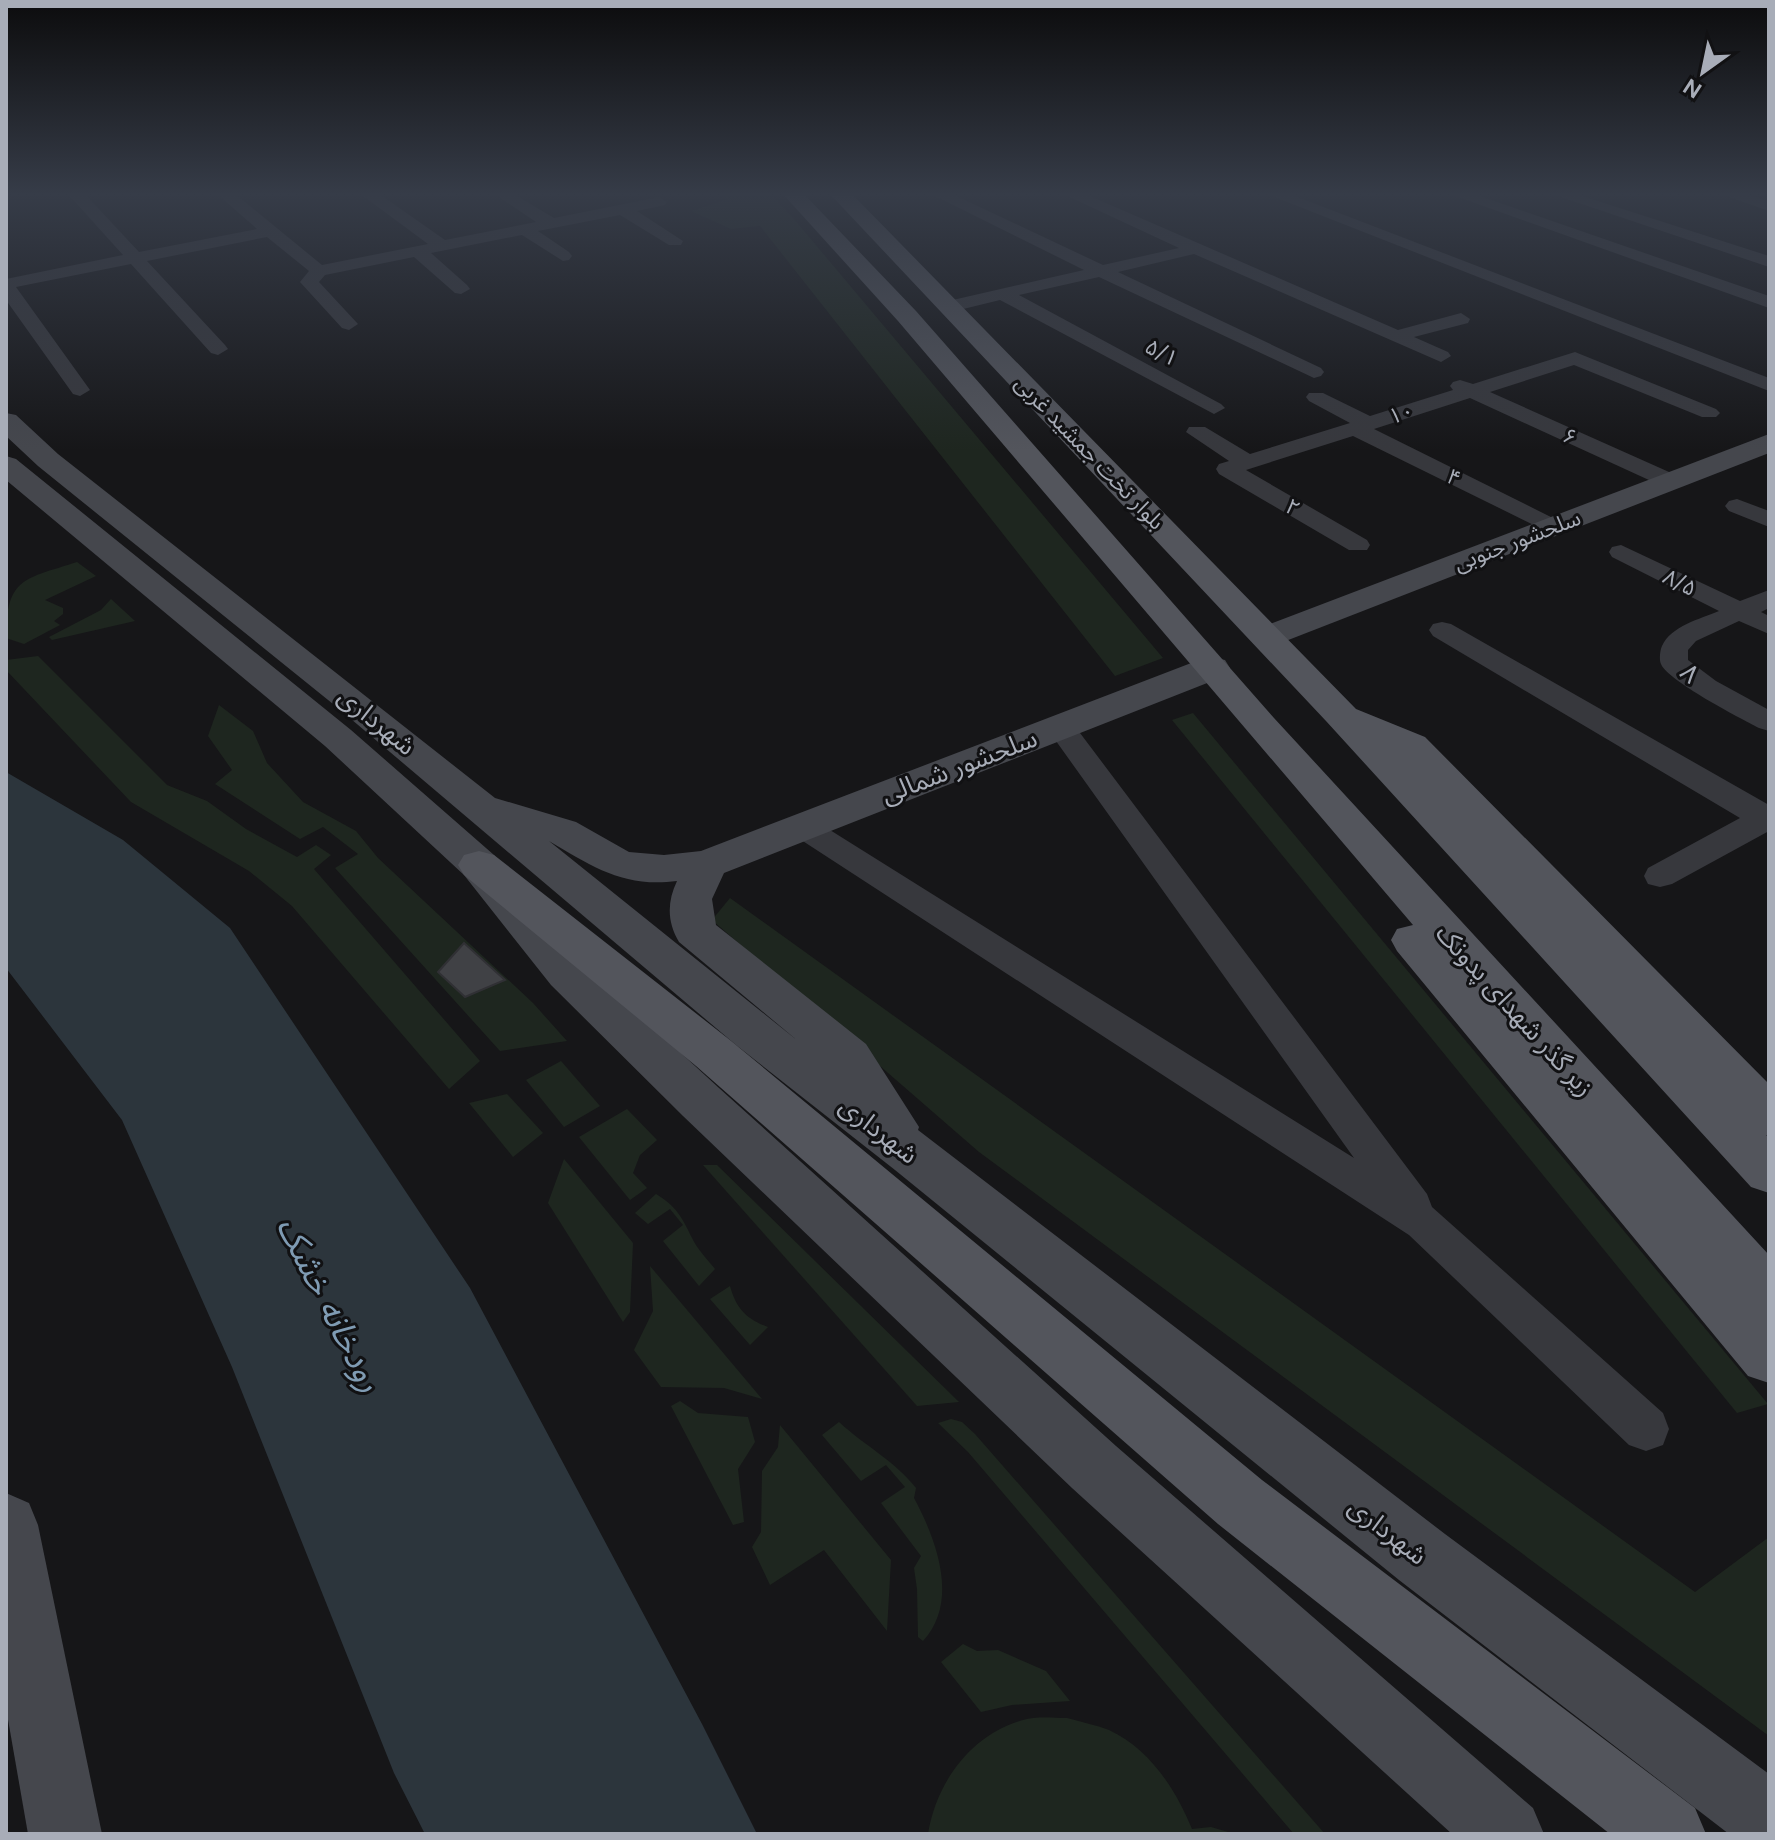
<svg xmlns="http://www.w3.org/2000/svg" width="1775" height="1840" font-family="'DM Sans','Noto Sans Arabic',sans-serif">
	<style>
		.green { fill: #1e261f }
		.water { fill: #2c353c }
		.building { fill: #404145; stroke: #303034; stroke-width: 2 }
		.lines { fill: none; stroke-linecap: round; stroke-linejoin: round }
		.street { fill: #37383d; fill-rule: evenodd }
		.secondary { fill: #45474d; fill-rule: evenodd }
		.primary { fill: #53555c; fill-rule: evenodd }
		.labels { text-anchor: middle; stroke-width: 6; stroke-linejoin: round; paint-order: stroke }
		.far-street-label { font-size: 22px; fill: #a8adb8; stroke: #111113 }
		.street-label { font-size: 26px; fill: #a8adb8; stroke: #111113 }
		.near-water-label { font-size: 34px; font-style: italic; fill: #7f9bb3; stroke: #111113 }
	</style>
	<rect width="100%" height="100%" fill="#161618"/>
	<g class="green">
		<path d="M718,193H769L794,219L1163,658L1115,676L760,226L731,229L691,211L728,199Z"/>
		<path d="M77,562L96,576L45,600L63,608V614L54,621L60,625L24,644L6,638C6,577 25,579 77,562Z"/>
		<path d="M111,599L135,621L52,640L49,637L101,610Z"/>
		<path d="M38,656L167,785L207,801L246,829L297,857L316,845L331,855L314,869L480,1061L449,1089L292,906L249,871L131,802L6,670V660Z"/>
		<path d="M219,705L253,731L267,763L303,802L356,831L378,858L533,1003L567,1041L500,1051L335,868L358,854L323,827L300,839L215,784L232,770L208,736Z"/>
		<path d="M1193,713L1768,1404L1737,1413L1172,720Z"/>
		<path d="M730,898L1695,1592L1769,1537V1736L979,1152L712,920Z"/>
		<path d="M561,1061L600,1106L564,1127L526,1080Z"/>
		<path d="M507,1094L543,1133L513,1157L469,1103Z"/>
		<path d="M627,1109L657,1140L640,1155L633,1173L647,1188L630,1200L579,1137Z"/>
		<path d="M564,1159L633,1243L630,1312L623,1322L548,1203Z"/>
		<path d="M703,1165H717L959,1402L917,1406Z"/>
		<path d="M656,1194C676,1206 682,1217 692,1238C697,1249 708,1260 715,1269L699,1286L663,1241L683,1225L670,1209L648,1224L635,1213Z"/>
		<path d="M650,1266L762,1399L724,1388L661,1387L634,1350L653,1311Z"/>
		<path d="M730,1286C736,1308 746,1319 768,1327L750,1345L710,1299Z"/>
		<path d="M680,1401L698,1413L748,1417L755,1442L738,1469L744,1522L733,1525L671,1406Z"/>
		<path d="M951,1419L962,1422L975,1434L1325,1834H1294L968,1452L938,1423Z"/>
		<path d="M839,1422C865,1446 895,1461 916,1488L914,1498C936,1539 960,1601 923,1641L918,1637L917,1589L914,1568L921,1556L881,1503L905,1487L886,1465L861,1481L822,1435Z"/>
		<path d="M780,1425L891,1560L887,1631L824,1550L770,1585L752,1547L761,1532L762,1471L778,1447Z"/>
		<path d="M963,1644L977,1651L998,1650L1046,1671L1070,1701L1012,1705L981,1712L941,1662Z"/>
		<path d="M1067,1718C1081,1722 1096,1725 1109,1730C1150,1749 1176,1790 1192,1829L1211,1827L1235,1834H928C936,1783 971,1734 1023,1720C1036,1716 1053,1718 1067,1718Z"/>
	</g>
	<path class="water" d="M6,772L123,840L230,928L470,1288L702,1724L757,1834H425L394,1773L232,1367L122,1120L6,968Z"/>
	<path class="building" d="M464,943L505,980L465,997L438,972Z"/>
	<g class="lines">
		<g class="street">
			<path d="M67,193H84L139,252L257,229L216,193H234L322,265L428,244L359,193H378L445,240L536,222L493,193H512L554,218L659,197L667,202L665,205L637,211L683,241L681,245H669L620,215L538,231L569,252L572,256L569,260L563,261L522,235L431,253L467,285L470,289L461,294L455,293L414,257L325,275L319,282L358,324L349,330L342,328L300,282L309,271L267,237L147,261L225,345L228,349L218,355L211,353L131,264L16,287L90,390L80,396L73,394L6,300V279L123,255Z"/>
			<path d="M929,193H950L1103,265L1179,248L1061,193H1083L1398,330L1461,313L1470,319L1468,323L1414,337L1448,352L1451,356L1441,362L1194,254L1118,272L1321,368L1324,372L1321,376L1314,378L1099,277L1019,295L1221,404L1225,408L1214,414L1000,300L951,312L944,310L942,306L944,302L1084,270Z"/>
			<path d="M1264,193H1287L1769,378V391Z"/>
			<path d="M1447,193H1471L1769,296V308Z"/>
			<path d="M1549,193H1573L1769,256V267Z"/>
			<path d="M1718,193H1743L1769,201V211Z"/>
			<path d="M1575,352L1716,409L1720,413L1716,417H1702L1574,365L1490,392L1678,476L1681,481L1678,486H1662L1470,398L1374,429L1561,522L1564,527L1561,532L1552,534L1353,436L1246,470L1367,540L1370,545L1367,550H1349L1219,474L1216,469L1219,464L1229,461L1186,432L1189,427H1205L1250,454L1350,423L1309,401L1306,397L1309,393H1323L1370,416L1453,390L1450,386L1453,382L1460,380L1473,384Z"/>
			<path d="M1737,499L1769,511V527L1729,511L1725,506L1729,501Z"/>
			<path d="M1621,545L1740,601L1769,590V608L1761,612L1769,616V634L1739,621L1696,641L1688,650V660L1716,681L1769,710V731L1759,728C1740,718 1668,681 1661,664C1659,660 1660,650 1662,646C1671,626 1700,619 1719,611L1612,557L1609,552L1612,547Z"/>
			<path d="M1442,622L1451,624L1769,805V831L1672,884L1660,887L1648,884L1644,876L1648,868L1740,818L1433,636L1429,630L1433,624Z"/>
			<path d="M1061,718L1071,721L1427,1194L1432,1207L1663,1413L1669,1429L1663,1445L1646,1451L1629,1445L1409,1235L792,834L787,827L792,820L803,817L814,820L1354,1158L1046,727L1051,721Z"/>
		</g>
		<g class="secondary">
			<path d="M6,413L16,415L58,454L495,798L576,822L629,852L664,855L701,851L1199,660L1212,657L1225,660L1230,668L1225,676L724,873L712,899L716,925L866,1044L919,1127L918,1130L1445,1534L1769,1774V1834H1729L1399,1580L895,1170L736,1045L338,708L38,466L6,436ZM549,841C593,867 624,888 677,881C667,902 667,922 679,942L798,1041Z"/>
			<path d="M1769,434V453L1278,644L1266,647L1254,644L1249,637L1254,630Z"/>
			<path d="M6,456L16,459L351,730L494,855L583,963L719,1088L1116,1446L1533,1808L1544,1834H1452L1072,1488L683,1116L551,985L464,875L325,746L6,480Z"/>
			<path d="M6,1493L29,1503L38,1525L102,1834H28L6,1708Z"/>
		</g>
		<g class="primary">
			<path d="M782,193H803L916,311L1274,718L1769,1255V1383L1748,1376L1397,951L1391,940L1397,929L1413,925L898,321Z"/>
			<path d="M829,193H851L1356,709L1425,737L1769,1084V1136L1766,1135L1769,1138V1193L1751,1187L1326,721Z"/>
			<path d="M479,851L494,855L730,1040L1262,1480L1695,1808L1706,1834H1610L1218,1524L696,1066L464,875L458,865L464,855Z"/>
		</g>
	</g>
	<linearGradient id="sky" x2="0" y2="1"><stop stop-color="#0c0c0d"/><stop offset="0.43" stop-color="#363c48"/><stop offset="1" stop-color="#363c48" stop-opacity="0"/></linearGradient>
	<rect width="1775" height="451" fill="url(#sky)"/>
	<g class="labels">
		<g class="far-street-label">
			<text transform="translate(1162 352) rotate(28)" y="8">۵/۱</text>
			<text transform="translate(1401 413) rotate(-18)" y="8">۱۰</text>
			<text transform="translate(1570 436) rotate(24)" y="8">۶</text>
			<text transform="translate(1090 452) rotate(46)" y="8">بلوار تخت جمشید غربی</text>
			<text transform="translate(1454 477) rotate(27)" y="8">۴</text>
			<text transform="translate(1293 507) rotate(30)" y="8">۲</text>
			<text transform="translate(1517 540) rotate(-21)" y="8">سلحشور جنوبی</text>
			<text transform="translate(1680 582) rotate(27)" y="8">۸/۵</text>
		</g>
		<g class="street-label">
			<text transform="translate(1690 673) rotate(40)" y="9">۸</text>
			<text transform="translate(377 721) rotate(39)" y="9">شهرداری</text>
			<text transform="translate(959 766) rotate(-21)" y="9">سلحشور شمالی</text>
			<text transform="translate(1515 1010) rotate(48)" y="9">زیر گذر شهدای پدونک</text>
			<text transform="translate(879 1130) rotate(38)" y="9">شهرداری</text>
			<text transform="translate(1388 1531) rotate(38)" y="9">شهرداری</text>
		</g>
		<g class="near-water-label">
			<text transform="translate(330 1304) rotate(63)" y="12">رودخانه خشک</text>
		</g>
	</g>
	<rect width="1775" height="1840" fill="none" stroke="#a8adb8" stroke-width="16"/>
	<g transform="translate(1703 72) rotate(213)" stroke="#111113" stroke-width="6" paint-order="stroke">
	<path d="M0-6L14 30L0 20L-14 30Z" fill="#a8adb8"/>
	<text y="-12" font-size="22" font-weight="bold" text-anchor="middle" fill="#a8adb8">N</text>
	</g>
</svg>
